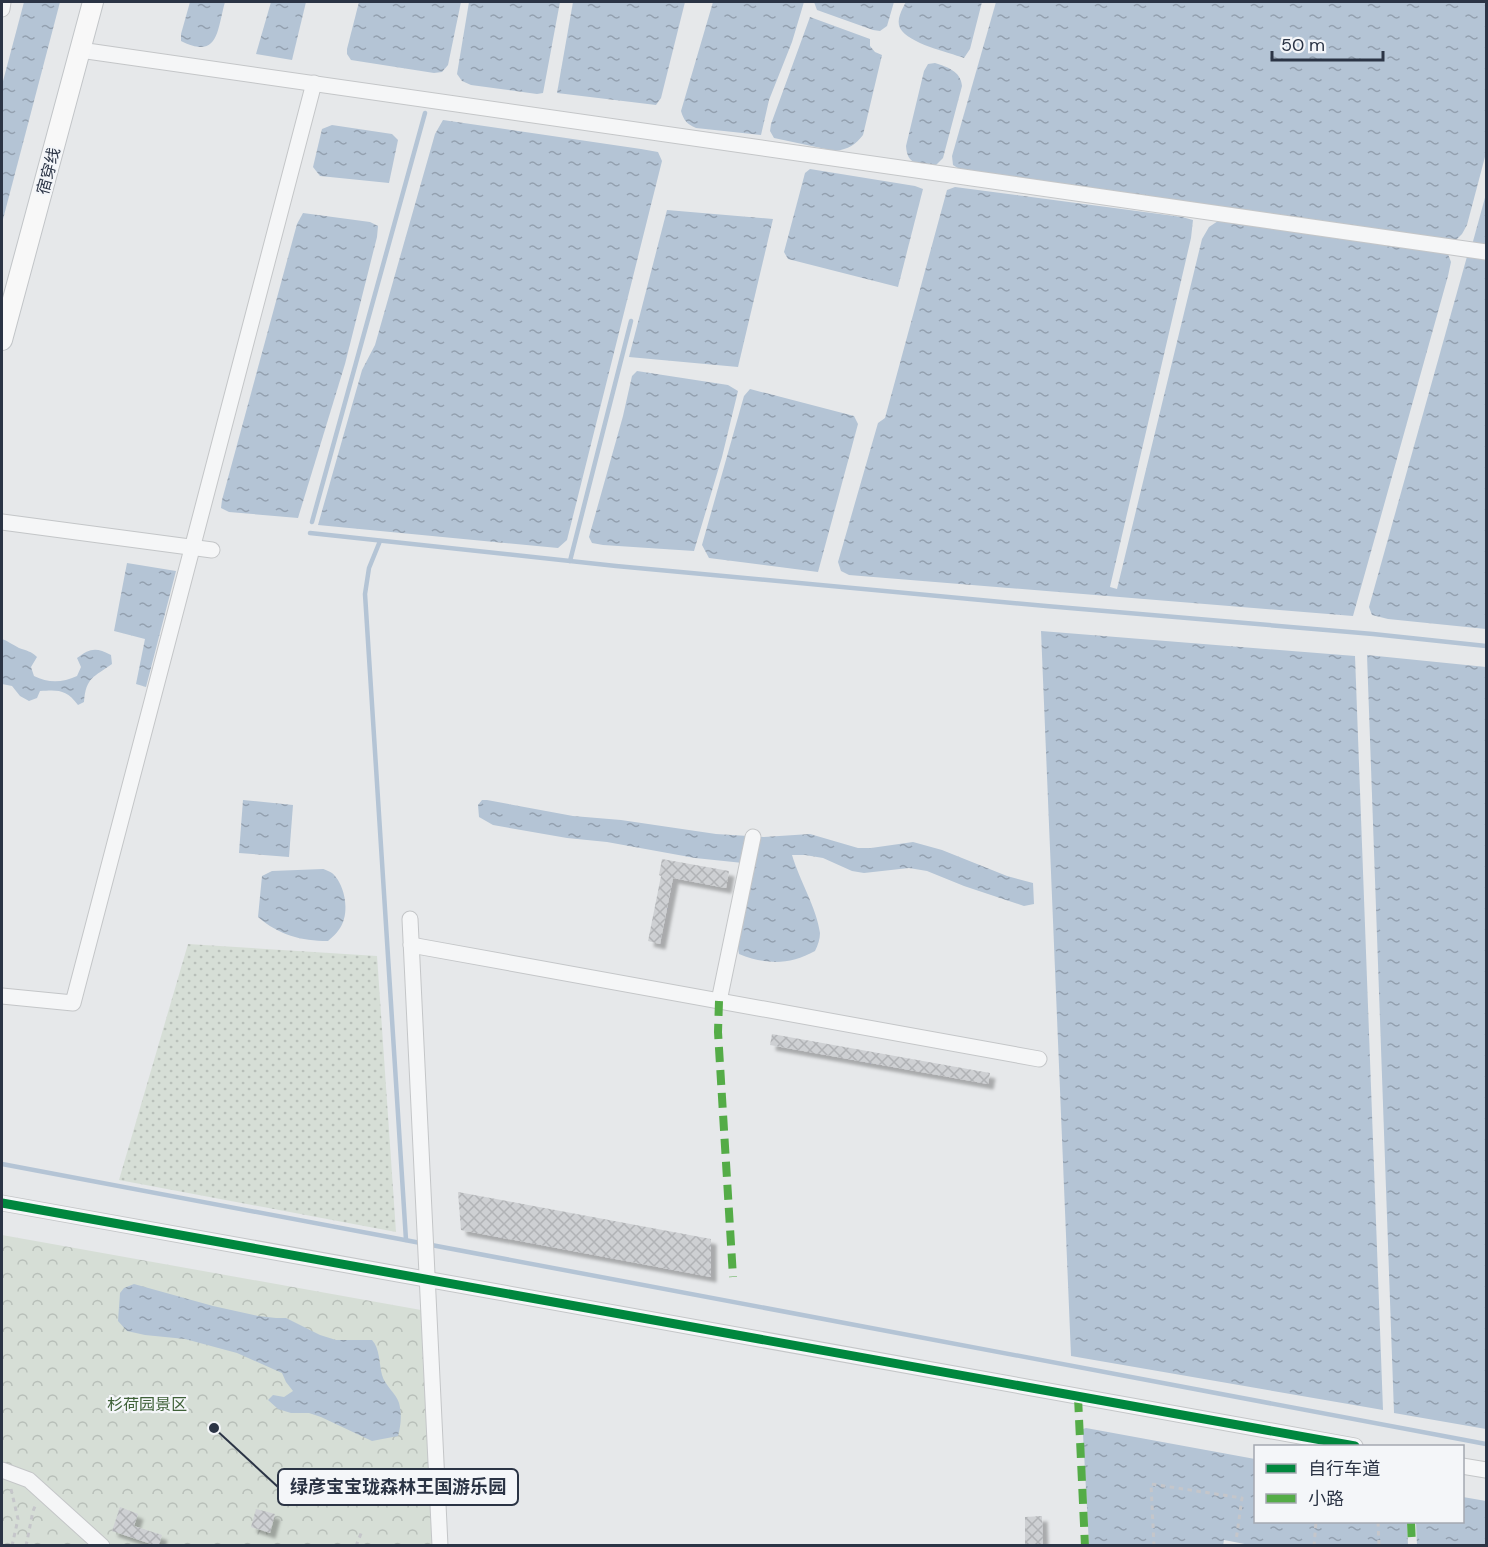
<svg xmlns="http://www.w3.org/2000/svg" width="1488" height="1547" font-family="'DM Sans','Noto Sans SC',sans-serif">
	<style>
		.grass { fill: url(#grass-dots) }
		.park { fill: url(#park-crowns) }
		.water { fill: url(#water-ripples) }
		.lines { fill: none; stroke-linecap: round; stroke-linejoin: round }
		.stream { stroke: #b4c4d5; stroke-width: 4.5 }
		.building { fill: url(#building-cross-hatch); filter: url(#shadow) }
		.minor-casing { stroke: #c4c6c8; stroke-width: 17 }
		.major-casing { stroke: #c2c5c8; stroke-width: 22 }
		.path { stroke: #c5c6ca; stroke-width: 3; stroke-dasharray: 4.5 4.5; stroke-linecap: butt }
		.minor { stroke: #f5f6f7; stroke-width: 15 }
		.major { stroke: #f8f8f8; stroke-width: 20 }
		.quiet { stroke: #54ac47; stroke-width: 8; stroke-dasharray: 15 8; stroke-linecap: butt }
		.cycleway-casing { stroke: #f4f6f9; stroke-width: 13 }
		.cycleway { stroke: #00873e; stroke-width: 9 }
		.labels { text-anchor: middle; stroke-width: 4.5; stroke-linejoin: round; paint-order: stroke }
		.street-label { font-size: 16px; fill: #2b3445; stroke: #f4f6f9 }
		.park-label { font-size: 16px; fill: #3f6138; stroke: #f4f6f9 }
		.leader { fill: none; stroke: #2b3445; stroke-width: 2 }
		.callout-dot { fill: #2b3445; stroke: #f4f6f9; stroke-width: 2 }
		.callout { fill: #f4f6f9; stroke: #2b3445; stroke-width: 2 }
		.callout-label { font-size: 18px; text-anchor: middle; font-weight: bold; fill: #2b3445 }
	</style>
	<defs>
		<pattern id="grass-dots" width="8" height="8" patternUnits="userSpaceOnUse" patternTransform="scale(1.5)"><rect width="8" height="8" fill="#d6ded6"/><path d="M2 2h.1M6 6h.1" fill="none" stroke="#b8bfb9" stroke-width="1.8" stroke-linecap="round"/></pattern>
		<pattern id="park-crowns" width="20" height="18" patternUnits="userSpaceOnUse" patternTransform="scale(1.5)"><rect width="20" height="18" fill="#d6ded6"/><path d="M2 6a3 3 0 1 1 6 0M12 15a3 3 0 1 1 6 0" fill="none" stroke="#b8bfb9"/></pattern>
		<pattern id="water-ripples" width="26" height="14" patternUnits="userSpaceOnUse" patternTransform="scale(1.5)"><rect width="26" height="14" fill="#b4c4d5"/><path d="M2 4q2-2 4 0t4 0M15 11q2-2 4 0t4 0" fill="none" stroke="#93a0af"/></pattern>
		<pattern id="building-cross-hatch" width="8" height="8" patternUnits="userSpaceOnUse" patternTransform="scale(1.5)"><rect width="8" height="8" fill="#ced0d3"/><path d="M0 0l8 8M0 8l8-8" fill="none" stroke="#b1b3b6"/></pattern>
		<filter id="shadow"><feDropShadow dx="5.5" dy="5.5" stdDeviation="1.5" flood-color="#0004"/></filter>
	</defs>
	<rect width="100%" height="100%" fill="#e6e8ea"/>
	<path class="grass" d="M188,944L377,956L396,1232L119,1180Z"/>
	<path class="park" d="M2,1235L421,1310L432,1545H2Z"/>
	<g class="water">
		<path d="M24,2H60L2,223V85Z"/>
		<path d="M190,2H225C217,30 219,60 181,41V34Z"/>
		<path d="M271,2H306L292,60L256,54Z"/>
		<path d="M359,2H461L448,65L442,72L434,73L351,60L347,54V49Z"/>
		<path d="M469,2H560L543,93L537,94L471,85L462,81L457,74Z"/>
		<path d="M573,2H685L661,98L656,105L557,93Z"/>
		<path d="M713,2H804L792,42L769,100L761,135L696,128C687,124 684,121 681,111Z"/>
		<path d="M814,2H894L887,26L880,31L873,30L817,10Z"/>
		<path d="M906,2H982L970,49L964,58C948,52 909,44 900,28C896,20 902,9 906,2Z"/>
		<path d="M996,2H1486V153L1467,225L1462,234L1455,241L961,170L953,165L952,156Z"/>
		<path d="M810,17L870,39V46L875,52L882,55L863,135C855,145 849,149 835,151L774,138L770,131L771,124Z"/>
		<path d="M935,63C947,67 961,71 962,86L943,158L934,167C919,164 907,165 906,146L924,71L928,64Z"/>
		<path d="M443,120L641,149L658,152L662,161L567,540L558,548L318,525L362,370L375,345L435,134Z"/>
		<path d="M332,125L392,134L398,140L389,183L320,176L313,167L322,129Z"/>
		<path d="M810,169L915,186L923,189L898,287L788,259L784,252L805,173Z"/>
		<path d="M955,187L1182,217L1193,220L1191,238L1110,587L1117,589L1202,239L1209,227L1218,221L1448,254L1451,262L1448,276L1353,616L849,575L841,571L838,562L878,423L885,418L947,190Z"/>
		<path d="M1486,194V247L1472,245Z"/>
		<path d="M667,210L773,219L738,367L629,357Z"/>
		<path d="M303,213L370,222L378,226L377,237L345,364L298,518L229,512L221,508L222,500L297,224Z"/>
		<path d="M1468,253L1486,256V629L1388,619L1372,615L1369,607Z"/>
		<path d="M637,371L728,385L738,391L722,457L694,551L603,545L592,543L589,537L623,416L632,376Z"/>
		<path d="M750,389L854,416L858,424L818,572L709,558L702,545L744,396Z"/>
		<path d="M127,563L176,571L146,687L136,684L145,639L114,631Z"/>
		<path d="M1041,631L1355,656L1383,1410L1071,1356Z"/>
		<path d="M2,639C8,641 13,645 19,648C27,651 31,651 37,657L31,667L34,676C48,683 62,683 77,676L81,667L77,658C90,648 96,647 111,655L112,664C94,677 86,677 84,702L78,705C66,689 58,690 40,691L37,698L29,701L20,696L12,686L2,684Z"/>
		<path d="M1367,655L1486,667V1429L1394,1413Z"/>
		<path d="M243,800L293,805L289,857L239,853Z"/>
		<path d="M482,800H487L573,816L621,820L716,834L764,837L810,834L858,848H871L913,842L942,850L1007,876L1033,883L1034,904L1024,906L964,886L927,871L909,868L864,873L852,871L823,858L805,855H792C799,879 817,909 820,933C820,939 818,945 815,951C790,965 766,965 739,954L737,942L743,863L695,858L607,842L567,838L493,825L479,817L478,805Z"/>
		<path d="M323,869C326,870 329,871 332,873C344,883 349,908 343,922C340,930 334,936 328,941C301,941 279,935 258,917L262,876L272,871Z"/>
		<path d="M134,1284L213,1306L258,1316L276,1318H286L320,1335L336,1340H372C380,1349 379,1363 382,1375C385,1386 396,1393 399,1403C402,1414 401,1425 398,1436L372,1441L321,1417L309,1413H291L278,1409L268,1400L273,1395L284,1397L293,1391L286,1382L282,1373L237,1353L185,1339L145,1335L127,1331L118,1321L120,1293L124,1288Z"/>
		<path d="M1086,1428L1255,1459L1256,1522H1407L1408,1545L1255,1546L1224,1540L1223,1546L1089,1545L1083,1434V1429Z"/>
		<path d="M1463,1497L1486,1501V1545H1417L1416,1522H1462Z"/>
	</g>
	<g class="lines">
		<g class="stream">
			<path d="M312,522L425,113"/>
			<path d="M310,533L616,566L1046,606L1373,634L1486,646"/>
			<path d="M380,541L369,568L365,594L406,1240"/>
			<path d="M570,561L631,321"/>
			<path d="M2,1164L1486,1444"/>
		</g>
	</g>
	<g class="building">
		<path d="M662,859L729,871L726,888L673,878L660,944L648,941L661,876L659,875Z"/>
		<path d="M772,1034L990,1073L988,1084L770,1045Z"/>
		<path d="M458,1192L711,1239V1277L461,1230Z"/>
		<path d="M120,1507L138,1514L134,1526L162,1535L159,1545H154L112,1531Z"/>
		<path d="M256,1509L275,1514L270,1533L251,1527Z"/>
		<path d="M1042,1516L1043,1545H1025V1517Z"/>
	</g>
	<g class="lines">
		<g class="minor-casing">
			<g id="minor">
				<path d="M2,9L3,2"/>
				<path d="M80,50L1486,252"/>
				<path d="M2,522L212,550"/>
				<path d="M410,919L440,1546"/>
				<path d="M411,945L1039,1059"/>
				<path d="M2,996L73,1003L314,83"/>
				<path d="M719,1001L753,837"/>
				<path d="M2,1203L1355,1446"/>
				<path d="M1462,1466L1486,1470"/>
				<path d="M2,1470L29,1480L102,1546"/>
			</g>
		</g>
		<g class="major-casing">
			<path id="major" d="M2,340L93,2"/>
		</g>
		<g class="path">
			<path d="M11,1489L18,1519L12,1546"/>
			<path d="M1281,1522H1282"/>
			<path d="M1378,1522L1379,1546"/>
			<path d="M164,1545L165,1546"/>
			<path d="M26,1546L33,1511L36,1504"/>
			<path d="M356,1546L362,1531"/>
			<path d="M1154,1546L1151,1484L1242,1498L1236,1541"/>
			<path d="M1314,1546L1316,1522"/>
		</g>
		<use href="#minor" class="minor"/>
		<use href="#major" class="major"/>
		<g class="quiet">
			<path d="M719,1001L718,1032L733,1277"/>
			<path d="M1078,1397L1085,1546"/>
			<path d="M1411,1522L1412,1546"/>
		</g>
		<g class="cycleway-casing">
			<path id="cycleway" d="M2,1203L1355,1446"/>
		</g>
		<use href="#cycleway" class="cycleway"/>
	</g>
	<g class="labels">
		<g class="street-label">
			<text transform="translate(48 171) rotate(-75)" y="6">宿穿线</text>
		</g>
		<g class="park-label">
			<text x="147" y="1410">杉荷园景区</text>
		</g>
	</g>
	<path class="leader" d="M214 1428L278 1487"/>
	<circle class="callout-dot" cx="214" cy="1428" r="6"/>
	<rect class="callout" x="278" y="1469" width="240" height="36" rx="6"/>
	<g class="callout-label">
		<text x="398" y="1493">绿彦宝宝珑森林王国游乐园</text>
	</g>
	<rect width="1488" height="1547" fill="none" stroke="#2b3445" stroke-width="6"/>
	<rect x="1254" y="1445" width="210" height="78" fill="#f4f6f9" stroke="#a4a8b1" stroke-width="1.5"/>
	<rect x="1266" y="1464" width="30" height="9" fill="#00873e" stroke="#a4a8b1" stroke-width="1.5"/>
	<text x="1308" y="1475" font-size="18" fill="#2b3445">自行车道</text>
	<rect x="1266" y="1494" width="30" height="9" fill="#54ac47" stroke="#a4a8b1" stroke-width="1.5"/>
	<text x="1308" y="1505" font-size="18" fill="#2b3445">小路</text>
	<path d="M1272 51v9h111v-9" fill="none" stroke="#2b3445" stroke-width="3"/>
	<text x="1281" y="51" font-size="18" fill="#2b3445" stroke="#f4f6f9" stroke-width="4.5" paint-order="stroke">50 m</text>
</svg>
